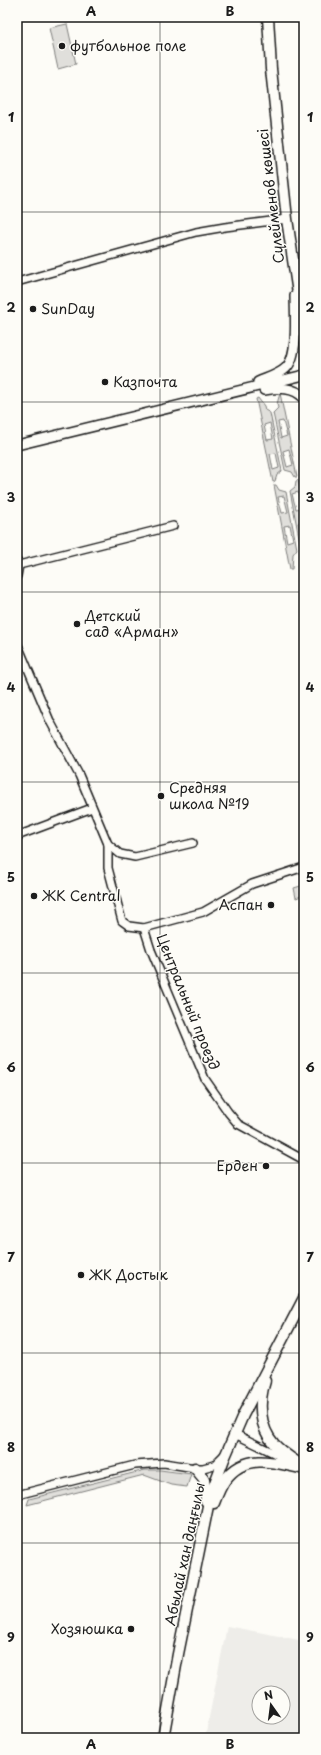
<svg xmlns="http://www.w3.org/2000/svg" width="321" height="1755" font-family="'Playpen Sans',sans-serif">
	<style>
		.built { fill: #eeede9; fill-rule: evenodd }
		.green { fill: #e0dfdb; stroke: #7e7e7c; fill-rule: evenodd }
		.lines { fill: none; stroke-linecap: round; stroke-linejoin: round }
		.minor-casing { stroke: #1c1c1c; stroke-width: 10 }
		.major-casing { stroke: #1c1c1c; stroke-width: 12 }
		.highway-casing { stroke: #1c1c1c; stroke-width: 13 }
		.minor { stroke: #fdfcf7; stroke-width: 7 }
		.major { stroke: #fdfcf7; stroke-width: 9 }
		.highway { stroke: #fdfcf7; stroke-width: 10 }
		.grid { fill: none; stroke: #1c1c1c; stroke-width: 1; stroke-opacity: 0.55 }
		.poi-dot { fill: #1c1c1c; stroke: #fdfcf7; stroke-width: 1.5 }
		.labels { text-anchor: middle; stroke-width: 3; stroke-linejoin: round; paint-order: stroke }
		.poi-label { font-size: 14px; fill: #1c1c1c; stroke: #fdfcf7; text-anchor: start }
		.street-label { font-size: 14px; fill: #1c1c1c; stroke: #fdfcf7 }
		.neatline { fill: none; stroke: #1c1c1c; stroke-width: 1.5 }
		.grid-label { font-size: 13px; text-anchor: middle; font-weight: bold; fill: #1c1c1c }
	</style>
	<rect width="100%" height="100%" fill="#fdfcf7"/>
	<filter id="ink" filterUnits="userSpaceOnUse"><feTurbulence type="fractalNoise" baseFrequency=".025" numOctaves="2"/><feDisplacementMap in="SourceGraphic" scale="8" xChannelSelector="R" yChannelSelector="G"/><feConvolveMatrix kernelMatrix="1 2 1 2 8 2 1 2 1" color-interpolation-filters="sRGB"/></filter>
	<g filter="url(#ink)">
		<path class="built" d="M227,1626L304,1641V1738H205ZM259,1693H283V1717H259Z"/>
		<g class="green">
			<path d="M67,24L76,64L58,69L49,28Z"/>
			<path d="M280,393L297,477H295L292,472L285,470L273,413L278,408L277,404ZM283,421L287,436L281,438L278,422ZM289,449L293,465L287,467L283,451Z"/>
			<path d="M258,398L264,406L265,410L270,413L282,471L277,475L275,481L273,482L256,399ZM270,423L273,439L267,440L264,425ZM276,453L279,468L273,470L270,454Z"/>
			<path d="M298,480L304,508V521L298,523L302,538H304V550L301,548L290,491L295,487L296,481ZM298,492L301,508L296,509L292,494Z"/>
			<path d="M274,485H276L279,490L286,492L297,549L293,554L292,569H290ZM284,496L288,512L282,513L278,497ZM290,525L293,540L287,542L284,526Z"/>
			<path d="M304,885V895L296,898L294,888Z"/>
			<path d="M145,1470H160L191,1474L187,1487L171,1485L144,1475L27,1505L29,1499Z"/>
		</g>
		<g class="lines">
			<g class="minor-casing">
				<g id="minor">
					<path d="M17,282L196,232L225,227L287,219"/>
					<path d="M17,561L19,565L173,526"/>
					<path d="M17,576L19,565"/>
					<path d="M17,643L50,721L79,775L108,844L120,854L135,857L193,843"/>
					<path d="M17,836L92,808"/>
					<path d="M108,844V868L122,921L129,926L144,928"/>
					<path d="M304,867L252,884L203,912L144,928L151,950L205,1079L228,1112L238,1124L304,1160"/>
					<path d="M235,1434L288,1460"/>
					<path d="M17,1495L135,1465L164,1463L195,1468H203L214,1465L224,1455"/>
				</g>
			</g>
			<g class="major-casing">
				<g id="major">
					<path d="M258,382C267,378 279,375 286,368C299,356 295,312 295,295"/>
					<path d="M264,390C279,388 293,386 304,398"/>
					<path d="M17,445L304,375"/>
				</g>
			</g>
			<g class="highway-casing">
				<g id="highway">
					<path d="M268,17L271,69L287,219L304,334"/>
					<path d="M265,1381C258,1402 259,1427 274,1444C282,1453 294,1460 304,1467"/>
					<path d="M195,1468L204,1479L206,1501"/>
					<path d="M214,1503C217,1495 220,1487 225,1480C245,1452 276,1462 304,1469"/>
					<path d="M163,1738L178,1654L210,1496L224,1459L243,1415L304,1298"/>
				</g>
			</g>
			<use href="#minor" class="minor"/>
			<use href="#major" class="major"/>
			<use href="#highway" class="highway"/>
		</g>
	</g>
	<path class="grid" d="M160,17V1738M17,212H304M17,402H304M17,592H304M17,782H304M17,973H304M17,1163H304M17,1353H304M17,1543H304"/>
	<g class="poi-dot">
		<circle cx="62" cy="46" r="4"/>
		<circle cx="33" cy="309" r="4"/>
		<circle cx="105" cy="382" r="4"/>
		<circle cx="77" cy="624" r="4"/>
		<circle cx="161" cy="796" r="4"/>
		<circle cx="34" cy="896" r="4"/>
		<circle cx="271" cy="905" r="4"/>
		<circle cx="266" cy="1166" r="4"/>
		<circle cx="81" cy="1275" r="4"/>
		<circle cx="131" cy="1629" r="4"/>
	</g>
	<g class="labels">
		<g class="poi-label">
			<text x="70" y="51">футбольное поле</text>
			<text x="41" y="314">SunDay</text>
			<text x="113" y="387">Казпочта</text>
			<text x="85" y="621">Детский<tspan x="85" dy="16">сад «Арман»</tspan></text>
			<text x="169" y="793">Средняя<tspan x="169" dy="16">школа №19</tspan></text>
			<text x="42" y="901">ЖК Central</text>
			<text x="263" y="910" text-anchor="end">Аспан</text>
			<text x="258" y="1171" text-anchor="end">Ерден</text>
			<text x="89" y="1280">ЖК Достык</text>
			<text x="123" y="1634" text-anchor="end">Хозяюшка</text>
		</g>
		<g class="street-label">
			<text transform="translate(271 196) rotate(-97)" y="5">Сүлейменов көшесі</text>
			<text transform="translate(188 1002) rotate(68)" y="5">Центральный проезд</text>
			<text transform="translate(185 1554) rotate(-78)" y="5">Абылай хан даңғылы</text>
		</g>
	</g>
	<rect width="321" height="1755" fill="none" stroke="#fdfcf7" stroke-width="44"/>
	<g transform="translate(271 1705) rotate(346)"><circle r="19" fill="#fdfcf7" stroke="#a3a29f"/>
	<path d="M0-3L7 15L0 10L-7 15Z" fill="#1c1c1c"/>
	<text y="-6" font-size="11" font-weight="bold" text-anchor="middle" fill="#1c1c1c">N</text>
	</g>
	<rect x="22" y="22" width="277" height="1711" class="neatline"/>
	<g class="grid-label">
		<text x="91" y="16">A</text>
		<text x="230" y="16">B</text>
		<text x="11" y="122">1</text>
		<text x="310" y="122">1</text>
		<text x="11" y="312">2</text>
		<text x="310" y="312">2</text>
		<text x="11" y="502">3</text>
		<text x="310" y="502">3</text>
		<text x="11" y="692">4</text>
		<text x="310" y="692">4</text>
		<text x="11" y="882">5</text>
		<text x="310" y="882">5</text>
		<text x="11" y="1072">6</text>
		<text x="310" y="1072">6</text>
		<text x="11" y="1262">7</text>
		<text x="310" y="1262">7</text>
		<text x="11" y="1452">8</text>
		<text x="310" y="1452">8</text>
		<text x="11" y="1642">9</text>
		<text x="310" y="1642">9</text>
		<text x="91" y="1749">A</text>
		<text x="230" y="1749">B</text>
	</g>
</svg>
